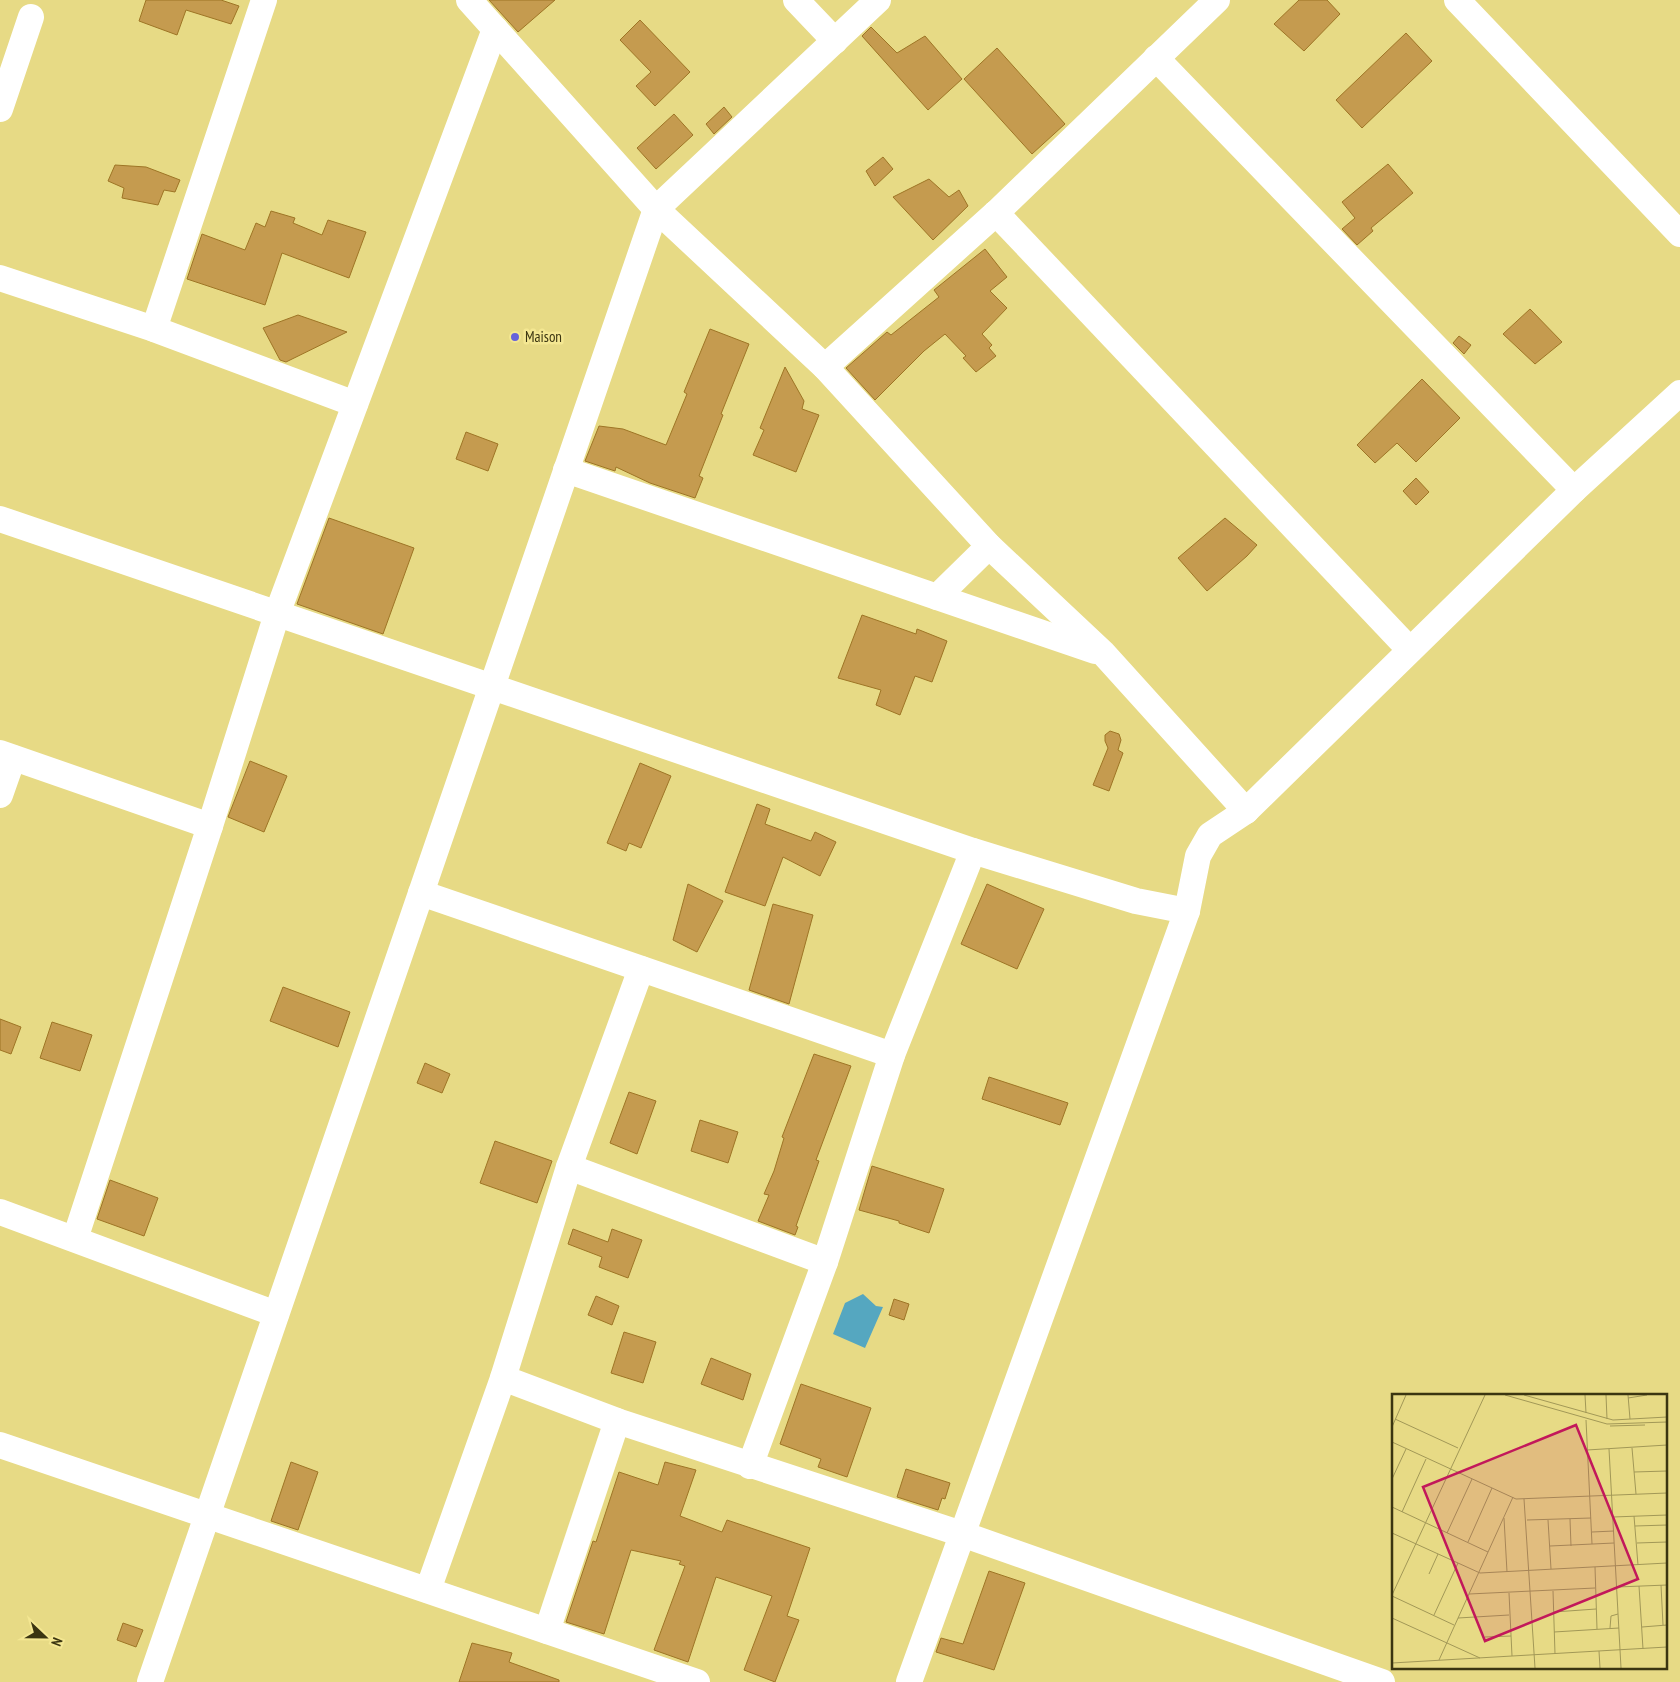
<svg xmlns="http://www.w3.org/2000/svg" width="1680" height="1682" font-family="'PT Sans Narrow',sans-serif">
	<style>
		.water { fill: #55a7c0 }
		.building { fill: #c59b4f; stroke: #9e7525 }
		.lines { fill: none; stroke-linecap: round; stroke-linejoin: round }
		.minor { stroke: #fff; stroke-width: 26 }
		.poi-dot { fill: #6661da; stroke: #f4e792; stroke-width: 2 }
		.labels { text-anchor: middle; stroke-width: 5; stroke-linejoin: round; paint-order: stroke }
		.poi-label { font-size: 15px; fill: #3b3511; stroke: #f4e792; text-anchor: start }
		.inset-road { fill: none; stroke: #a29857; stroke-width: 1 }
		.view { fill: #c2185b; fill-opacity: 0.15; stroke: #c2185b; stroke-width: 2.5 }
		.inset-edge { fill: none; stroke: #3b3511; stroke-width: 2.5 }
	</style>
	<rect width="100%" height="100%" fill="#e7da85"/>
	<path class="water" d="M863,1294L876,1306L883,1307L865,1348L833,1334L845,1303Z"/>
	<g class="building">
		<path d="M146,0H221L239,6L231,24L186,10L177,35L139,21Z"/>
		<path d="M489,0H555L518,32Z"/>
		<path d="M1299,0H1327L1340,14L1304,51L1274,24Z"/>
		<path d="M640,20L690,72L655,106L636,86L651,72L620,40Z"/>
		<path d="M871,27L897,53L925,36L962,79L928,110L862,36Z"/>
		<path d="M1406,33L1432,61L1362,128L1336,100Z"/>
		<path d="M997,48L1065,124L1032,154L964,79Z"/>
		<path d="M724,107L732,117L714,134L706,124Z"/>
		<path d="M674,114L693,135L656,169L637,148Z"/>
		<path d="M883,157L893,169L875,186L866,171Z"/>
		<path d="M1388,164L1413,193L1371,228L1373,231L1357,245L1342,229L1355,218L1342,202Z"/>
		<path d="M115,165L146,167L180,180L175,192L164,190L158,205L122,198L124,188L108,181Z"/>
		<path d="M929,179L949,197L959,190L968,206L933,240L893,197Z"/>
		<path d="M271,211L295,218L293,223L322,235L328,220L366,232L349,278L282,253L265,305L187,279L202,234L245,250L256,223L265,227Z"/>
		<path d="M985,249L1007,277L990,291L1007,308L982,334L992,345L989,348L996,356L976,372L963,358L966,356L945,334L924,351L875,400L846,368L887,332L891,335L939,297L934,290Z"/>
		<path d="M1530,309L1562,342L1535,364L1503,334Z"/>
		<path d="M298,315L347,332L286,362L280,360L263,328Z"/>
		<path d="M710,329L749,344L721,414L723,415L699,476L703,478L695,498L650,483L616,467L615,471L585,461L599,426L623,429L666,445L687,394L684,392Z"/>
		<path d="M1459,336L1471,345L1464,354L1453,343Z"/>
		<path d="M785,367L804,401L802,409L819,415L796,472L753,455L764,430L760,428Z"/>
		<path d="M1422,379L1460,418L1416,462L1397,443L1375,463L1357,445Z"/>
		<path d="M466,432L498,444L488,471L456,459Z"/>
		<path d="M1416,478L1429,492L1416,505L1403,491Z"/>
		<path d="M329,518L414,548L383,634L297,604Z"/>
		<path d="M1225,518L1257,545L1247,556L1207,591L1178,558Z"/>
		<path d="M862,615L916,634L917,629L947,641L932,682L915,676L900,715L876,705L881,690L838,678Z"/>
		<path d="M1110,731L1119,734L1121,740L1118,750L1123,753L1109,791L1093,785L1108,748L1105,741V735Z"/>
		<path d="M250,761L287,776L264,832L228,817Z"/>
		<path d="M640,763L671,776L641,848L629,843L626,851L607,843Z"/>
		<path d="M757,804L770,809L765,824L811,841L815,832L836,842L820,876L783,857L765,906L725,892Z"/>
		<path d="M688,884L723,901L697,952L673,940Z"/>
		<path d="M987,884L1044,909L1017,969L961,944Z"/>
		<path d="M773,904L813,915L789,1004L749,990Z"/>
		<path d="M283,987L350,1012L338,1047L270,1021Z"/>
		<path d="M0,1019L21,1027L11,1054L0,1050Z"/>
		<path d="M52,1022L92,1035L80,1071L40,1058Z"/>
		<path d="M814,1054L851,1066L816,1160L819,1161L796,1226L798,1227L795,1235L758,1221L769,1195L764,1194L774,1171L784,1138L782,1137Z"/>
		<path d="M425,1063L450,1074L442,1093L417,1083Z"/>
		<path d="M989,1077L1068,1103L1060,1125L982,1099Z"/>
		<path d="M629,1092L656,1101L637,1154L610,1143Z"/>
		<path d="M700,1120L738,1132L728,1163L691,1151Z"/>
		<path d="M495,1141L552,1161L537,1203L480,1183Z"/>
		<path d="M872,1166L944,1189L929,1233L899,1223V1221L859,1210Z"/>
		<path d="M110,1180L158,1198L144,1236L97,1219Z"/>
		<path d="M573,1229L608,1242L612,1229L642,1240L628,1278L599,1267L602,1257L568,1244Z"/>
		<path d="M596,1296L619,1306L612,1325L588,1315Z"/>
		<path d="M894,1299L909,1304L904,1320L889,1315Z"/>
		<path d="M624,1332L656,1342L643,1383L611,1373Z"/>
		<path d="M711,1358L751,1374L743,1400L701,1384Z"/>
		<path d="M801,1384L871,1408L847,1477L818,1467L821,1459L780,1444Z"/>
		<path d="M291,1462L318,1472L298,1530L271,1521Z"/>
		<path d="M665,1462L696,1470L680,1516L722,1532L727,1520L810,1548L787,1616L799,1620L775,1682L744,1670L772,1596L716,1577L688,1662L654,1650L685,1566L679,1564L681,1561L631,1550L604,1634L566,1622L593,1541L596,1542L619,1472L658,1485Z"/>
		<path d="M906,1469L950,1483L945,1499L942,1498L938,1510L897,1497Z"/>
		<path d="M989,1571L1025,1583L994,1670L936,1652L941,1638L963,1644Z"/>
		<path d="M123,1623L143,1630L136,1647L117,1640Z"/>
		<path d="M472,1643L512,1653L509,1662L559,1680V1682H459Z"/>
	</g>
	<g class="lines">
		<g class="minor">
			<path d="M469,0L656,209L825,367L989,546L1103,653L1246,811"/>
			<path d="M796,0L835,41"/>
			<path d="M1457,0L1680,234"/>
			<path d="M1156,58L1574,490"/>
			<path d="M0,109L31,17"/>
			<path d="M996,213L1410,650"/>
			<path d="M0,278L154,329L355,404"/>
			<path d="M154,329L264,0"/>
			<path d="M825,367L996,213L1217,0"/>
			<path d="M566,470L1095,651"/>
			<path d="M0,519L973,851L1136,901L1187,911"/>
			<path d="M937,597L989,546"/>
			<path d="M0,753L210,826"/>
			<path d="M0,795L13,758"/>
			<path d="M421,893L892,1055"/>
			<path d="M569,1167L825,1262"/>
			<path d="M0,1212L276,1314"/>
			<path d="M75,1239L210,826L277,614L495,29"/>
			<path d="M503,1378L617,1421L962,1534L1382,1682"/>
			<path d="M0,1445L697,1682"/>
			<path d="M750,1466L825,1262L892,1055L973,851"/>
			<path d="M428,1590L503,1378L569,1167L641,969"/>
			<path d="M547,1631L617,1421"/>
			<path d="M150,1682L656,209L878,0"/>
			<path d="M909,1682L1187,911L1198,856L1210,835L1246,811L1574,490L1680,393"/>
		</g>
	</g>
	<circle class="poi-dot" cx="515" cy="337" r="5"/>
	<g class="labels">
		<g class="poi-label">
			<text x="525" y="342">Maison</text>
		</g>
	</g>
	<g transform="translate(1392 1394)">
		<rect width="275" height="275" fill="#e7da85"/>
		<path class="inset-road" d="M113,1L215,30L275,28M132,1L221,26L275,23M193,1L194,19M214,1L215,25M236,1L238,25M236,4L255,1M3,25L66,54M194,26L200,150M218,32L253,31M0,33L14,1M0,48L124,105L275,99M240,54L244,100M217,55L229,274M195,56L275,51M242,78L275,77M0,85L14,55M132,105L143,274M0,113L96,158M10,118L34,65M242,122L246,171M221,123L275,121M112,124L115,178M178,125L179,152M135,126L199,124M156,126L159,175M243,132L275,131M200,138L222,137M0,139L88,179L275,169M55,139L80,85M76,148L100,94M245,149L275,148M158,152L222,149M203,173L205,235M37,180L46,160M269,191L271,231M247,192L251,255M225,193L275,191M161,197L163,260M117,199L120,262M77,200L203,194M0,201L93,1M0,202L62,231M162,218L204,215M42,221L66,169M0,224L88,264M66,224L117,221M250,233L275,231M218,234L219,222L226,220M162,238L227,234M93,243L119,242M207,257L208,274M47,266L121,103M0,269L275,253"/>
		<path class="view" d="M184,31L246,185L93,247L31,93Z"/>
		<rect width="275" height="275" class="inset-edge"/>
	</g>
	<g transform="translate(45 1637) rotate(112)" stroke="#f4e792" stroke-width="4" paint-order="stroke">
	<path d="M0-4L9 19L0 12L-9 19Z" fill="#3b3511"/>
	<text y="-8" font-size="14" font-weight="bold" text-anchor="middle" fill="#3b3511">N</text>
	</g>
</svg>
